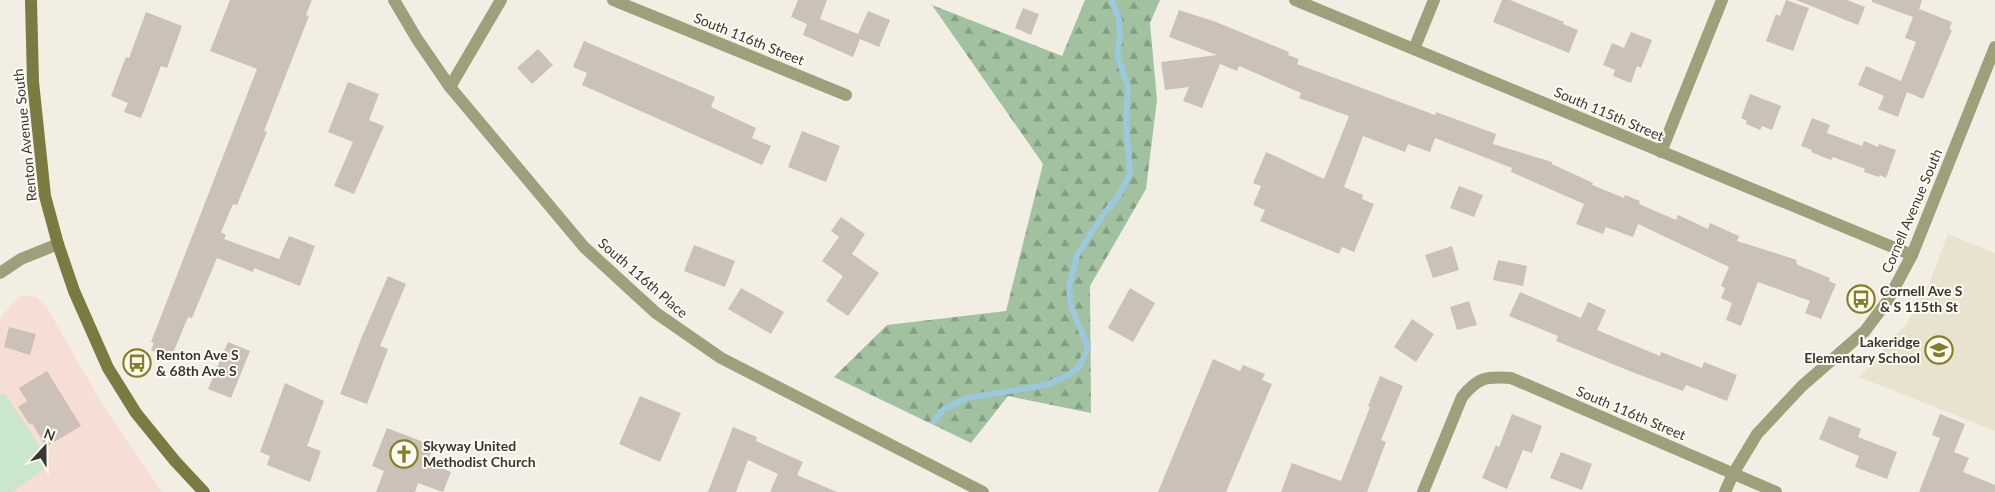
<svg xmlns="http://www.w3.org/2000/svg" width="1995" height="492" font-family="Lato,sans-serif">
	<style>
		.commercial { fill: #f7ded5 }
		.built { fill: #e8e2cf }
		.grass { fill: #cae6cb }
		.forest { fill: url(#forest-firs) }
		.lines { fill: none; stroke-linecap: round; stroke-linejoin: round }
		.stream { stroke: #9cc8de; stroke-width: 6 }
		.building { fill: #cbc1b9 }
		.minor { stroke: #9fa07b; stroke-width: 12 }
		.tertiary { stroke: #9fa07b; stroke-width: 12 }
		.secondary { stroke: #7a7a41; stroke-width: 12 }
		.labels { text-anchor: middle; stroke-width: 4; stroke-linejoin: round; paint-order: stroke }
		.street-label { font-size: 14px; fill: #383732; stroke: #fffbf2 }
		.poi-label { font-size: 14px; font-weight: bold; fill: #383732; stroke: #fffbf2; text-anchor: start }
	</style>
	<defs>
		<pattern id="forest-firs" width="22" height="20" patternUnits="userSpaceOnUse" patternTransform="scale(1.25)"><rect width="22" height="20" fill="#a1c1a1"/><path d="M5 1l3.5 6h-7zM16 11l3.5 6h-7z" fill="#849e84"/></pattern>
	</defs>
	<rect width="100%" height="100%" fill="#f2eee3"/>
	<path class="commercial" d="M21,296L36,297L47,308L104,407L162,492H0V320L9,307Z"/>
	<path class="built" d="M1948,234L1995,253V431L1859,377L1907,323L1929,284Z"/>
	<path class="grass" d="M5,393L51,464L12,492H0V394Z"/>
	<path class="forest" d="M1085,0H1160L1150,23L1157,100L1146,189L1090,286L1091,413L1008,396L971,443L834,377L887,325L1006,311L1043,164L932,5L1062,56Z"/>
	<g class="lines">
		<path class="stream" d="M934,421L944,409L967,398L1046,385L1069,375L1080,366L1088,347L1071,306L1069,286L1077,255L1100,219L1119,195L1130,173L1126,123L1128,87L1117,54L1120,38L1119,20L1112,0"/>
	</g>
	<g class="building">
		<path d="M230,0H312L306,15L309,16L264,131L267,132L237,205L233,204L221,232L226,235L224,239L279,259L289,236L315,246L300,286L254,268L253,272L217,258L192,318L188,317L171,358L151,350L154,343L151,342L257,69L210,51Z"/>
		<path d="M798,0H827L820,19L858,34L868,11L890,20L879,47L860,39L853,57L803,35L807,24L791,17Z"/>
		<path d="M1502,0H1510L1564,22L1563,24L1578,30L1569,53L1493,22Z"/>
		<path d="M1786,0L1809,8L1793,51L1766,41L1776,14L1780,16Z"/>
		<path d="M1796,0H1847L1865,7L1858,25Z"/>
		<path d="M1872,0H1922L1919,9L1952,22L1949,29L1952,30L1923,99L1907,92L1898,117L1878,109L1884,96L1858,85L1866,66L1901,81L1916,42L1905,38L1913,17L1872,2Z"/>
		<path d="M1023,8L1039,14L1031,35L1015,28Z"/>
		<path d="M1179,10L1216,22L1289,52L1288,55L1299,59L1297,64L1435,115L1436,112L1496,134L1493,144L1552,162V164L1593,183L1592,185L1624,198L1625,195L1640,201L1639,204L1676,220L1678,215L1708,229L1710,223L1739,236L1737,241L1797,260L1796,262L1798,265L1830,278L1829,281L1836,284L1821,319L1805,313L1810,301L1758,282L1741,326L1726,320L1732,303L1721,298L1725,288L1721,286L1729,267L1638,224L1633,237L1606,227L1603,234L1576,224L1584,204L1511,172L1512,168L1435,138L1430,152L1408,144L1405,152L1363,136L1344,187L1363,195L1362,199L1374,204L1354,252L1342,247L1339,254L1260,221L1265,210L1253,205L1261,186L1253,183L1266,152L1324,179L1349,116L1299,98L1301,93L1239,66L1237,71L1220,64L1202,108L1183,101L1189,87L1165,90L1161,62L1217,55L1169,37Z"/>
		<path d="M146,12L182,26L167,68L161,66L141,118L124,112L128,103L111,96L126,57L129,58Z"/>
		<path d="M1631,32L1652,40L1641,68L1637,66L1631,83L1613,76L1615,70L1603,65L1612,43L1624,48Z"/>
		<path d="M584,41L715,97L711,107L756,128L752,138L771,146L762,165L582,85L587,73L573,67Z"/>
		<path d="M538,49L553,65L532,84L517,68Z"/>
		<path d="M348,82L379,94L369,120L384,126L354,194L334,186L353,142L328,132Z"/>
		<path d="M1750,94L1781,106L1772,130L1762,126L1760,130L1746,124L1747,121L1741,118Z"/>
		<path d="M1812,118L1830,125L1827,133L1862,146L1864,141L1878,147L1879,144L1896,150L1886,178L1880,175L1879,177L1864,172L1865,169L1833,157L1831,160L1811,152L1812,150L1801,146Z"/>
		<path d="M802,131L840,146L826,182L788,167Z"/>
		<path d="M1459,186L1483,195L1474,217L1450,208Z"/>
		<path d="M841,217L865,234L852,254L879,273L848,316L826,301L843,276L822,261L839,237L831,231Z"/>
		<path d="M694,245L735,261L725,287L684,271Z"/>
		<path d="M1452,246L1459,270L1433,278L1425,255Z"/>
		<path d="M1498,260L1527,266L1523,286L1493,280Z"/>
		<path d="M388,276L406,284L380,346L388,349L367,404L340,394L361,339Z"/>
		<path d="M741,288L784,312L771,334L728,309Z"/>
		<path d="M1130,288L1155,303L1133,342L1108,328Z"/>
		<path d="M1520,292L1581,318L1588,302L1606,310L1597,330L1660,356L1661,352L1702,368L1704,362L1737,375L1727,401L1686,385L1683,391L1632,372L1556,341L1558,336L1509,316Z"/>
		<path d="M1469,301L1477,325L1457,330L1450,307Z"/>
		<path d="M1412,319L1434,334L1416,362L1394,347Z"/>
		<path d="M9,327L36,334L30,355L4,347Z"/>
		<path d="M228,342L250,351L231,398L208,389Z"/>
		<path d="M1213,359L1240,371L1243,365L1265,374L1262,380L1272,384L1226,492H1158Z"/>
		<path d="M47,371L81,426L46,447L32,423L30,425L18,407L27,401L19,388Z"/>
		<path d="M1380,376L1403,386L1381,440L1386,442L1367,492H1281L1292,463L1341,481L1370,407L1368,406Z"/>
		<path d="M285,383L324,401L307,446L321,451L310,482L267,465L270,456L260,452Z"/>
		<path d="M640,396L681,413L660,462L619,444Z"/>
		<path d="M1512,414L1542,426L1532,453L1523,450L1507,489L1482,478L1496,445L1499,447Z"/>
		<path d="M1940,414L1965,424L1954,452L1969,458L1963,472L1995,485V492H1919L1940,438L1932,435Z"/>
		<path d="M1829,416L1861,429L1858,437L1897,452L1887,479L1855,467L1859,456L1819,439Z"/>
		<path d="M733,427L757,437L756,441L803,462L797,475L837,492H770L778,474L748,460L736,492H708Z"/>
		<path d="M387,428L434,446L427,462L451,472L443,492L418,483L415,492H376L384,471L372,466Z"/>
		<path d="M1561,452L1592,464L1582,490L1550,478Z"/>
	</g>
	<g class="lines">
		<g class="minor">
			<path d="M394,0L417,39L450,87L584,247L656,313L721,358L983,492"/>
			<path d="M613,0L846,95"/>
			<path d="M1295,0L1912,255"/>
			<path d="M1414,49L1434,0"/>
			<path d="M450,87L501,0"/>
			<path d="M1661,152L1722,0"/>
			<path d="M1423,492L1462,397C1478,377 1487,376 1511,378L1776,492"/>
		</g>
		<g class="tertiary">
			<path d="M0,273L21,259L58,244"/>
			<path d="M1725,492L1733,474L1757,434L1802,386L1865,331L1888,300L1912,255L1995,47"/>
		</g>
		<path class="secondary" d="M31,0L33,82L45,196L58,244L74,291L108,368L136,413L175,461L204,492"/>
	</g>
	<defs>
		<g id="bus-ring" transform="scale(1.4375)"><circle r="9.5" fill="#fffbf2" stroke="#857e25" stroke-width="1.5"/><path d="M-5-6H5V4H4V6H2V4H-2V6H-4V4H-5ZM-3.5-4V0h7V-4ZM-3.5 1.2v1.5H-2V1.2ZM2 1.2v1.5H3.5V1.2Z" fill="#857e25"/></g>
		<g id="school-ring" transform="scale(1.4375)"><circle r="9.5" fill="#fffbf2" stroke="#857e25" stroke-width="1.5"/><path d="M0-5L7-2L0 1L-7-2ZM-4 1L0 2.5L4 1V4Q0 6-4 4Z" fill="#857e25"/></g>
		<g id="church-ring" transform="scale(1.4375)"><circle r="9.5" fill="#fffbf2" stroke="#857e25" stroke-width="1.5"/><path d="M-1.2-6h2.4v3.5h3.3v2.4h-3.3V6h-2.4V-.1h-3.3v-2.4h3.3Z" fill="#857e25"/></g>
	</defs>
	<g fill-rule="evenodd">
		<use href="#bus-ring" x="1861" y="299"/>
		<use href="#school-ring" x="1939" y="350"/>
		<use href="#bus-ring" x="137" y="363"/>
		<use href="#church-ring" x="404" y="454"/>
	</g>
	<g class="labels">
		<g class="street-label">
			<text transform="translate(749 39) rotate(22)" y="5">South 116th Street</text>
			<text transform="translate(1609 114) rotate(23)" y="5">South 115th Street</text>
			<text transform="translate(25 135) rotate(-96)" y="5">Renton Avenue South</text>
			<text transform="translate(1912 211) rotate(-67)" y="5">Cornell Avenue South</text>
			<text transform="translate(643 278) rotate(41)" y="5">South 116th Place</text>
			<text transform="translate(1631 413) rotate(23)" y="5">South 116th Street</text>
		</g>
		<g class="poi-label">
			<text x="1880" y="296">Cornell Ave S<tspan x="1880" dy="16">&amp; S 115th St</tspan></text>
			<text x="1920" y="347" text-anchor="end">Lakeridge<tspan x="1920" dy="16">Elementary School</tspan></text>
			<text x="156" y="360">Renton Ave S<tspan x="156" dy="16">&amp; 68th Ave S</tspan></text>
			<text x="423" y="451">Skyway United<tspan x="423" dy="16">Methodist Church</tspan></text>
		</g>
	</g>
	<g transform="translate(45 447) rotate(21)" stroke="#fffbf2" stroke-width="4" paint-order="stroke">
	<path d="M0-4L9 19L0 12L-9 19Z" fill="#383732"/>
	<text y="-8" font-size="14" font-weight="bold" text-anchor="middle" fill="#383732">N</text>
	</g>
</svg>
